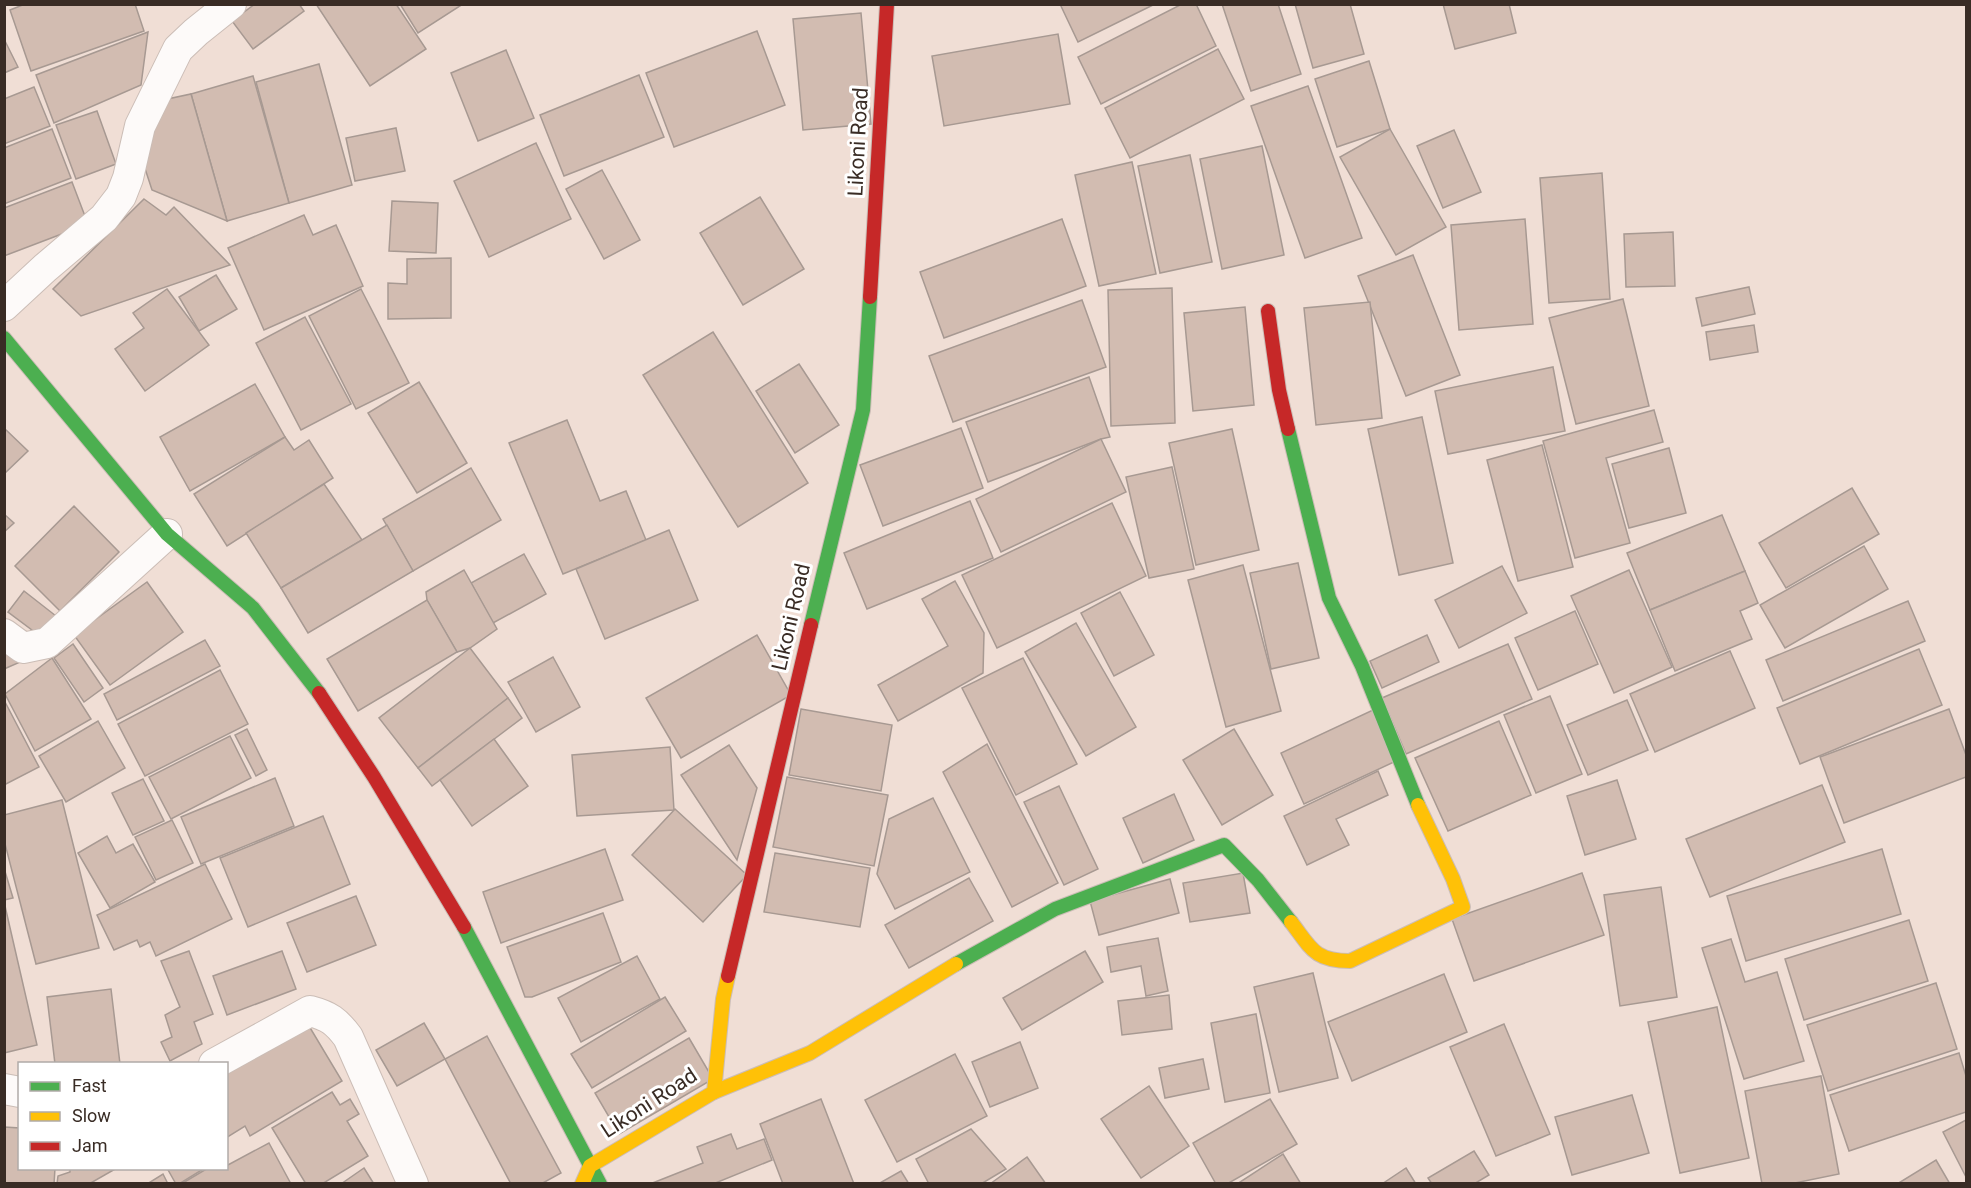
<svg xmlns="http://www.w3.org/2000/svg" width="1971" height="1188" font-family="Roboto,sans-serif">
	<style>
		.building { fill: #d2bcb1; stroke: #a79992; stroke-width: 1.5 }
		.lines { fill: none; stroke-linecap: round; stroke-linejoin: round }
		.street-casing { stroke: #cbbdb6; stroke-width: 32 }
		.fast-casing { stroke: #cbbdb6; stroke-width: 16 }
		.slow-casing { stroke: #cbbdb6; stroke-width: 16 }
		.jam-casing { stroke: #cbbdb6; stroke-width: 16 }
		.street { stroke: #fdfaf9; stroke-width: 30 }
		.fast { stroke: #4caf50; stroke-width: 14 }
		.slow { stroke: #ffc107; stroke-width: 14 }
		.jam { stroke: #c62828; stroke-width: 14 }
		.labels { text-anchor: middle; stroke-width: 6; stroke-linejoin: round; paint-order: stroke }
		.street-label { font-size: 21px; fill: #392c25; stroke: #fff }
	</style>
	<rect width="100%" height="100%" fill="#f0ded5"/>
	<g class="building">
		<path d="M25,4H135L144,31L31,71L10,10Z"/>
		<path d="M255,4H299L304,11L253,49L232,21Z"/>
		<path d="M316,4H396L426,49L370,86Z"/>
		<path d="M400,4H463L418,33Z"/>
		<path d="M1060,4H1155L1078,42Z"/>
		<path d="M1182,4H1196L1216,46L1101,104L1078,57Z"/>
		<path d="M1222,4H1278L1301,74L1251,91Z"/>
		<path d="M1295,4H1350L1364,54L1313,68Z"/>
		<path d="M1443,4H1509L1516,33L1455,49Z"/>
		<path d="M861,13L871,124L803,130L793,19Z"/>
		<path d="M757,31L785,105L674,147L646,73Z"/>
		<path d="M148,32L141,85L54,123L36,75Z"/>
		<path d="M1058,34L1070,104L944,126L932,56Z"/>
		<path d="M4,39L18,67L4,73Z"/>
		<path d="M1218,49L1244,99L1130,158L1105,108Z"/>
		<path d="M506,50L534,118L478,141L451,73Z"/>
		<path d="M1369,61L1390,129L1337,147L1315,79Z"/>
		<path d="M319,64L352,185L289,203L256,82Z"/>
		<path d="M639,75L664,137L564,176L540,115Z"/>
		<path d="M253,76L289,203L227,221L191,94Z"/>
		<path d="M1308,86L1362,238L1305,258L1251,106Z"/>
		<path d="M34,87L50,126L4,144V99Z"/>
		<path d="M191,94L227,221L152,190L138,147L163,100Z"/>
		<path d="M97,111L116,164L76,179L56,125Z"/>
		<path d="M396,128L405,171L355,181L346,138Z"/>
		<path d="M52,129L71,178L4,204V148Z"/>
		<path d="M1390,129L1446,227L1396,255L1340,157Z"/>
		<path d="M1454,130L1481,192L1443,208L1417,146Z"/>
		<path d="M536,143L571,219L489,257L454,181Z"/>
		<path d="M1262,146L1284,255L1222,269L1200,159Z"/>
		<path d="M1190,155L1212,262L1160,273L1138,166Z"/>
		<path d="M1132,162L1156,274L1099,286L1075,175Z"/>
		<path d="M602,170L640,240L604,259L566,189Z"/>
		<path d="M1602,173L1610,299L1549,303L1540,178Z"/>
		<path d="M72,182L88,224L4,256V208Z"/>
		<path d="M760,197L804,269L743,305L700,233Z"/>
		<path d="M144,199L166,215L174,207L230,265L81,316L53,289Z"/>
		<path d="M392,201L438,203L436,253L389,251Z"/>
		<path d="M304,215L313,235L336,225L363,286L264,330L228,248Z"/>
		<path d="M1062,219L1086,286L944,338L920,272Z"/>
		<path d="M1525,219L1533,324L1459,330L1451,225Z"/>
		<path d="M1673,232L1675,286L1626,287L1624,234Z"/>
		<path d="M1413,255L1460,375L1406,396L1358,276Z"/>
		<path d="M451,258V318L388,319V283L407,284V259Z"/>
		<path d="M216,275L237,309L199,331L179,297Z"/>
		<path d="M1749,287L1755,314L1702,326L1696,298Z"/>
		<path d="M1172,288L1175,423L1111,426L1108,290Z"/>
		<path d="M167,289L209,345L145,391L115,349L144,328L133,313Z"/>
		<path d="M361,289L409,383L356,409L309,316Z"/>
		<path d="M1623,299L1649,406L1576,424L1549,318Z"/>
		<path d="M1082,300L1106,367L953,422L929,356Z"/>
		<path d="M1370,302L1382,418L1316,425L1304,308Z"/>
		<path d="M1245,307L1254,405L1193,411L1184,313Z"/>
		<path d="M305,317L351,404L301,430L256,343Z"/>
		<path d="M1754,325L1758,352L1710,360L1706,332Z"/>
		<path d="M713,332L808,483L738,527L643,375Z"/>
		<path d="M799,364L839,425L795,453L756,391Z"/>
		<path d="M1553,367L1565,431L1448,454L1435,391Z"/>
		<path d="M1089,377L1110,437L1101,439L988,482L966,422Z"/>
		<path d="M419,382L467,463L417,493L368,413Z"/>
		<path d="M255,384L285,437L190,491L160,437Z"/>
		<path d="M1654,410L1663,442L1606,458L1630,543L1575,558L1543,441Z"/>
		<path d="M1422,417L1453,563L1399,575L1368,429Z"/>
		<path d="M567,420L600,501L626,491L646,540L563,574L509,443Z"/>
		<path d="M4,428L28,451L4,474Z"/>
		<path d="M961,428L983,488L883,526L860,465Z"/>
		<path d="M1232,429L1259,550L1196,565L1169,443Z"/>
		<path d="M285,437L294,450L309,440L333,478L227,546L194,494Z"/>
		<path d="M1101,439L1126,492L1001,552L976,499Z"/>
		<path d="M1542,445L1573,567L1518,581L1487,460Z"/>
		<path d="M1669,448L1686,513L1629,528L1612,464Z"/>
		<path d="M1172,467L1194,569L1149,578L1126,477Z"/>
		<path d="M471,468L501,520L413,571L383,519Z"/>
		<path d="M324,484L362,540L281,588L246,533Z"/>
		<path d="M1852,488L1879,534L1786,588L1759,543Z"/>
		<path d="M970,501L993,558L867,609L844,553Z"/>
		<path d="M1112,503L1146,576L997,648L962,575Z"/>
		<path d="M74,506L119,552L60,611L15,566Z"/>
		<path d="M4,514L14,523L4,532Z"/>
		<path d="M1722,515L1745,571L1650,610L1627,553Z"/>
		<path d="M387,525L413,571L308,633L281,588Z"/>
		<path d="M669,530L698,600L605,639L576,569Z"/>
		<path d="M1864,546L1888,589L1785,648L1760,605Z"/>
		<path d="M524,554L546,594L493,623L471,583Z"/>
		<path d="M1298,563L1319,658L1271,669L1250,573Z"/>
		<path d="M1243,565L1281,711L1226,727L1188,580Z"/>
		<path d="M1502,566L1527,613L1459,648L1435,600Z"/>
		<path d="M464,570L497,629L470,648L457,652L427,600L426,592Z"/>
		<path d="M1629,570L1672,667L1614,693L1571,596Z"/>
		<path d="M1745,571L1758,603L1740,611L1752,639L1675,671L1650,610Z"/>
		<path d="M955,581L984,633L983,673L898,721L878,685L948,646L922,599Z"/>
		<path d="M147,582L183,632L110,685L74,635Z"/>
		<path d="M24,591L56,616L40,636L8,612Z"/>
		<path d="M1120,592L1154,655L1114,676L1081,613Z"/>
		<path d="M427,600L457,652L358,711L327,659Z"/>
		<path d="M1908,601L1925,641L1783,701L1766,660Z"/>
		<path d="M1575,611L1598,664L1538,690L1515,638Z"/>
		<path d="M1076,623L1136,727L1086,756L1025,652Z"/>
		<path d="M757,635L791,695L681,758L646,698Z"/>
		<path d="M1427,635L1439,662L1382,688L1370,661Z"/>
		<path d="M205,640L220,666L117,720L104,694Z"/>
		<path d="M7,642L18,663L4,669V643Z"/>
		<path d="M73,644L103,688L84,702L54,658Z"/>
		<path d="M1508,644L1532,699L1406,754L1382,698Z"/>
		<path d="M470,648L508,698L418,768L379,718Z"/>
		<path d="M1919,649L1942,705L1800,764L1777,708Z"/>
		<path d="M1730,651L1755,708L1655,752L1630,694Z"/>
		<path d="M553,657L580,707L536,732L508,682Z"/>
		<path d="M52,658L91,719L35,751L5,694Z"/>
		<path d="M1023,658L1077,764L1016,795L962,688Z"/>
		<path d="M220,670L248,724L145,776L118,724Z"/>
		<path d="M1550,696L1582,774L1536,793L1504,715Z"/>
		<path d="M508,698L522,718L432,786L418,768Z"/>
		<path d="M4,700L39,767L4,785Z"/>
		<path d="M1627,700L1648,750L1588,775L1567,725Z"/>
		<path d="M801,709L892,725L881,791L789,775Z"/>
		<path d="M1949,709L1966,755V777L1844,823L1820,757Z"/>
		<path d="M1373,710L1396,761L1304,804L1281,753Z"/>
		<path d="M98,721L125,768L66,802L39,756Z"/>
		<path d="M1499,721L1531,795L1448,831L1415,758Z"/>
		<path d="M247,729L267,770L256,776L235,735Z"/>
		<path d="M1234,729L1273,795L1222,825L1183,760Z"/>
		<path d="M230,736L251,778L171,819L149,777Z"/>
		<path d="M494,739L528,786L472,826L440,780Z"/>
		<path d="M987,744L1058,883L1012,907L943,772Z"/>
		<path d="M729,745L757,788L737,860L681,775Z"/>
		<path d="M670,747L674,810L577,816L572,755Z"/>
		<path d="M1378,771L1388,795L1336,819L1349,845L1307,865L1284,816Z"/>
		<path d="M787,777L888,795L874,866L773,847Z"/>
		<path d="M275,778L294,826L201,864L181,817Z"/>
		<path d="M143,779L164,821L133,835L112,793Z"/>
		<path d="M1617,780L1636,839L1585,855L1567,796Z"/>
		<path d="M1822,785L1845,842L1710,897L1686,839Z"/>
		<path d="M1059,786L1098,869L1064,885L1024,802Z"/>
		<path d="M1174,794L1194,840L1143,863L1123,818Z"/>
		<path d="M933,798L970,872L895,909L877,874L889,819Z"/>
		<path d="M62,800L99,948L36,964L4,840V815Z"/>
		<path d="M675,809L747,875L703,922L632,855Z"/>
		<path d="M323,816L350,884L248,927L220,858Z"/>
		<path d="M172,820L193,863L156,880L135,837Z"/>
		<path d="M107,836L116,853L133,844L155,882L110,908L78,853Z"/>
		<path d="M605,849L623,900L501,943L483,892Z"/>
		<path d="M1882,849L1901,914L1746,961L1727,896Z"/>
		<path d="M775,853L870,868L860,927L764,912Z"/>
		<path d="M205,864L232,919L156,956L150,942L140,947L137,940L114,950L97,915Z"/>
		<path d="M4,868L13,898L4,900Z"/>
		<path d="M1243,873L1250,913L1190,922L1183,883Z"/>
		<path d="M1582,873L1604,935L1474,981L1452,919Z"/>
		<path d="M969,878L993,921L909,968L885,925Z"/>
		<path d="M1170,879L1179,913L1099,935L1090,901Z"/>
		<path d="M1661,887L1677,997L1620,1006L1604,895Z"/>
		<path d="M356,896L376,945L307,972L287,923Z"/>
		<path d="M5,906L37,1045L4,1053V906Z"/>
		<path d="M603,913L621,962L532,997H525L507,947Z"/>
		<path d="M1909,920L1928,981L1804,1020L1785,959Z"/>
		<path d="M1158,938L1168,991L1146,996L1141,966L1111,972L1107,947Z"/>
		<path d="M1731,939L1745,982L1777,972L1804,1061L1744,1079L1702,948Z"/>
		<path d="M189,951L213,1014L194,1022L202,1044L170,1061L161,1042L172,1037L165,1015L180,1007L161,961Z"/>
		<path d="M282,951L296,989L227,1015L213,976Z"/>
		<path d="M1085,951L1103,982L1022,1030L1003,998Z"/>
		<path d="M637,956L660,999L581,1042L558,998Z"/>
		<path d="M1313,973L1338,1078L1279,1092L1254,987Z"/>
		<path d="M1444,974L1467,1032L1352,1081L1328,1022Z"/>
		<path d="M1936,983L1957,1049L1828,1091L1807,1025Z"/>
		<path d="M111,989L120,1064H55L47,997Z"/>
		<path d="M1169,995L1172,1029L1122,1035L1118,1001Z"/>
		<path d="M665,997L686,1031L592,1088L571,1054Z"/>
		<path d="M1717,1007L1749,1158L1680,1173L1648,1022Z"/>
		<path d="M1256,1014L1270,1093L1225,1102L1211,1023Z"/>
		<path d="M306,1021L342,1081L250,1136L245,1126L226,1138V1068Z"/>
		<path d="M424,1023L445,1059L397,1086L376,1050Z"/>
		<path d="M1504,1024L1550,1134L1496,1156L1450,1047Z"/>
		<path d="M487,1036L561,1173L541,1184H511L445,1059Z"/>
		<path d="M689,1038L713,1079L619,1134L595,1093Z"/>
		<path d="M1020,1042L1038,1088L990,1107L972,1062Z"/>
		<path d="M1959,1053L1966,1076V1112L1849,1151L1830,1095Z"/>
		<path d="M955,1054L987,1116L897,1162L865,1100Z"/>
		<path d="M1203,1059L1209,1089L1165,1098L1159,1068Z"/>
		<path d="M1821,1076L1839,1174L1790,1184H1762L1745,1091Z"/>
		<path d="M1149,1086L1189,1146L1141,1178L1101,1119Z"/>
		<path d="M332,1092L340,1105L350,1099L359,1114L347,1121L368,1156L322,1184H306L272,1128Z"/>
		<path d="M1632,1095L1649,1153L1572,1175L1555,1117Z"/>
		<path d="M821,1099L854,1184H783L760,1124Z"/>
		<path d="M1270,1099L1297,1144L1227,1184H1216L1193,1143Z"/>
		<path d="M1966,1120V1177L1943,1132Z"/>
		<path d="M4,1127L20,1128V1168H55L54,1184H4Z"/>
		<path d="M971,1129L1006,1169L981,1184H929L916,1159Z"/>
		<path d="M731,1134L737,1149L764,1139L772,1160L713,1184H650L703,1163L697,1147Z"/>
		<path d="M269,1143L291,1184H181L208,1168H226V1166Z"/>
		<path d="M1474,1151L1489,1175L1474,1184H1432L1428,1178Z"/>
		<path d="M1283,1154L1301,1184H1237Z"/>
		<path d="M1027,1157L1046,1184H990Z"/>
		<path d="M1936,1160L1950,1184H1897Z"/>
		<path d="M70,1168H117L89,1184H57L58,1176L70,1172Z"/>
		<path d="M167,1168H205L179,1184H176Z"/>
		<path d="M364,1168L374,1184H341Z"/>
		<path d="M1406,1168L1416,1184H1382Z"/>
		<path d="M901,1171L909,1184H878Z"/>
		<path d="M163,1174L168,1184H147Z"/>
	</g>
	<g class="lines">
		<g class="street-casing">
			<g id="street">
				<path d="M4,306L45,268L104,218L121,196L128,178L140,126L178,49L196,32L231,4"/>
				<path d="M4,634L23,648L47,643L167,534"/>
				<path d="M214,1064L310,1011C329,1016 336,1021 348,1037L413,1184"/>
				<path d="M4,1089L20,1092"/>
			</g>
		</g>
		<g class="fast-casing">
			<g id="fast">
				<path d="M4,338L167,534L253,608L319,693"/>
				<path d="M1288,429L1329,598L1362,666L1418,805"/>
				<path d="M811,625L863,410L870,297"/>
				<path d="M464,927L600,1184"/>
				<path d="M956,964L1055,909L1224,845L1258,880L1291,922"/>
			</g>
		</g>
		<g class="slow-casing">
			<g id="slow">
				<path d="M1291,922C1311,948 1314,961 1350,961L1463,907L1453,879L1418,805"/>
				<path d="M714,1092L810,1053L956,964"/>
				<path d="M582,1184L590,1166L714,1092L723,999L728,976"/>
			</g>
		</g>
		<g class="jam-casing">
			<g id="jam">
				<path d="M870,297L887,4"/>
				<path d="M1268,311L1279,390L1288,429"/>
				<path d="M319,693L374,777L464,927"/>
				<path d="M728,976L811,625"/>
			</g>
		</g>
		<use href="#street" class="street"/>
		<use href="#fast" class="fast"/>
		<use href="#slow" class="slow"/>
		<use href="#jam" class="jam"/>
	</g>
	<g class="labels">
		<g class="street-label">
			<text transform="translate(858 142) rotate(-87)" y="7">Likoni Road</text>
			<text transform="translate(791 617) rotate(-77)" y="7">Likoni Road</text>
			<text transform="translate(649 1103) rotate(-33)" y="7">Likoni Road</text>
		</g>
	</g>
	<rect width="1971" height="1188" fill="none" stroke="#392c25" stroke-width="12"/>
	<rect x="18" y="1062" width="210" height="108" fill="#ffffff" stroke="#b0aba8" stroke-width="1.5"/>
	<rect x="30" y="1082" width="30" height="9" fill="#4caf50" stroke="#b0aba8" stroke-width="1.5"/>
	<text x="72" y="1092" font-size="18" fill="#392c25">Fast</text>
	<rect x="30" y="1112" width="30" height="9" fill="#ffc107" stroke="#b0aba8" stroke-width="1.5"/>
	<text x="72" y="1122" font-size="18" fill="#392c25">Slow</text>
	<rect x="30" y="1142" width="30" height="9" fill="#c62828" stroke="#b0aba8" stroke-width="1.5"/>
	<text x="72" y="1152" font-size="18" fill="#392c25">Jam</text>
</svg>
